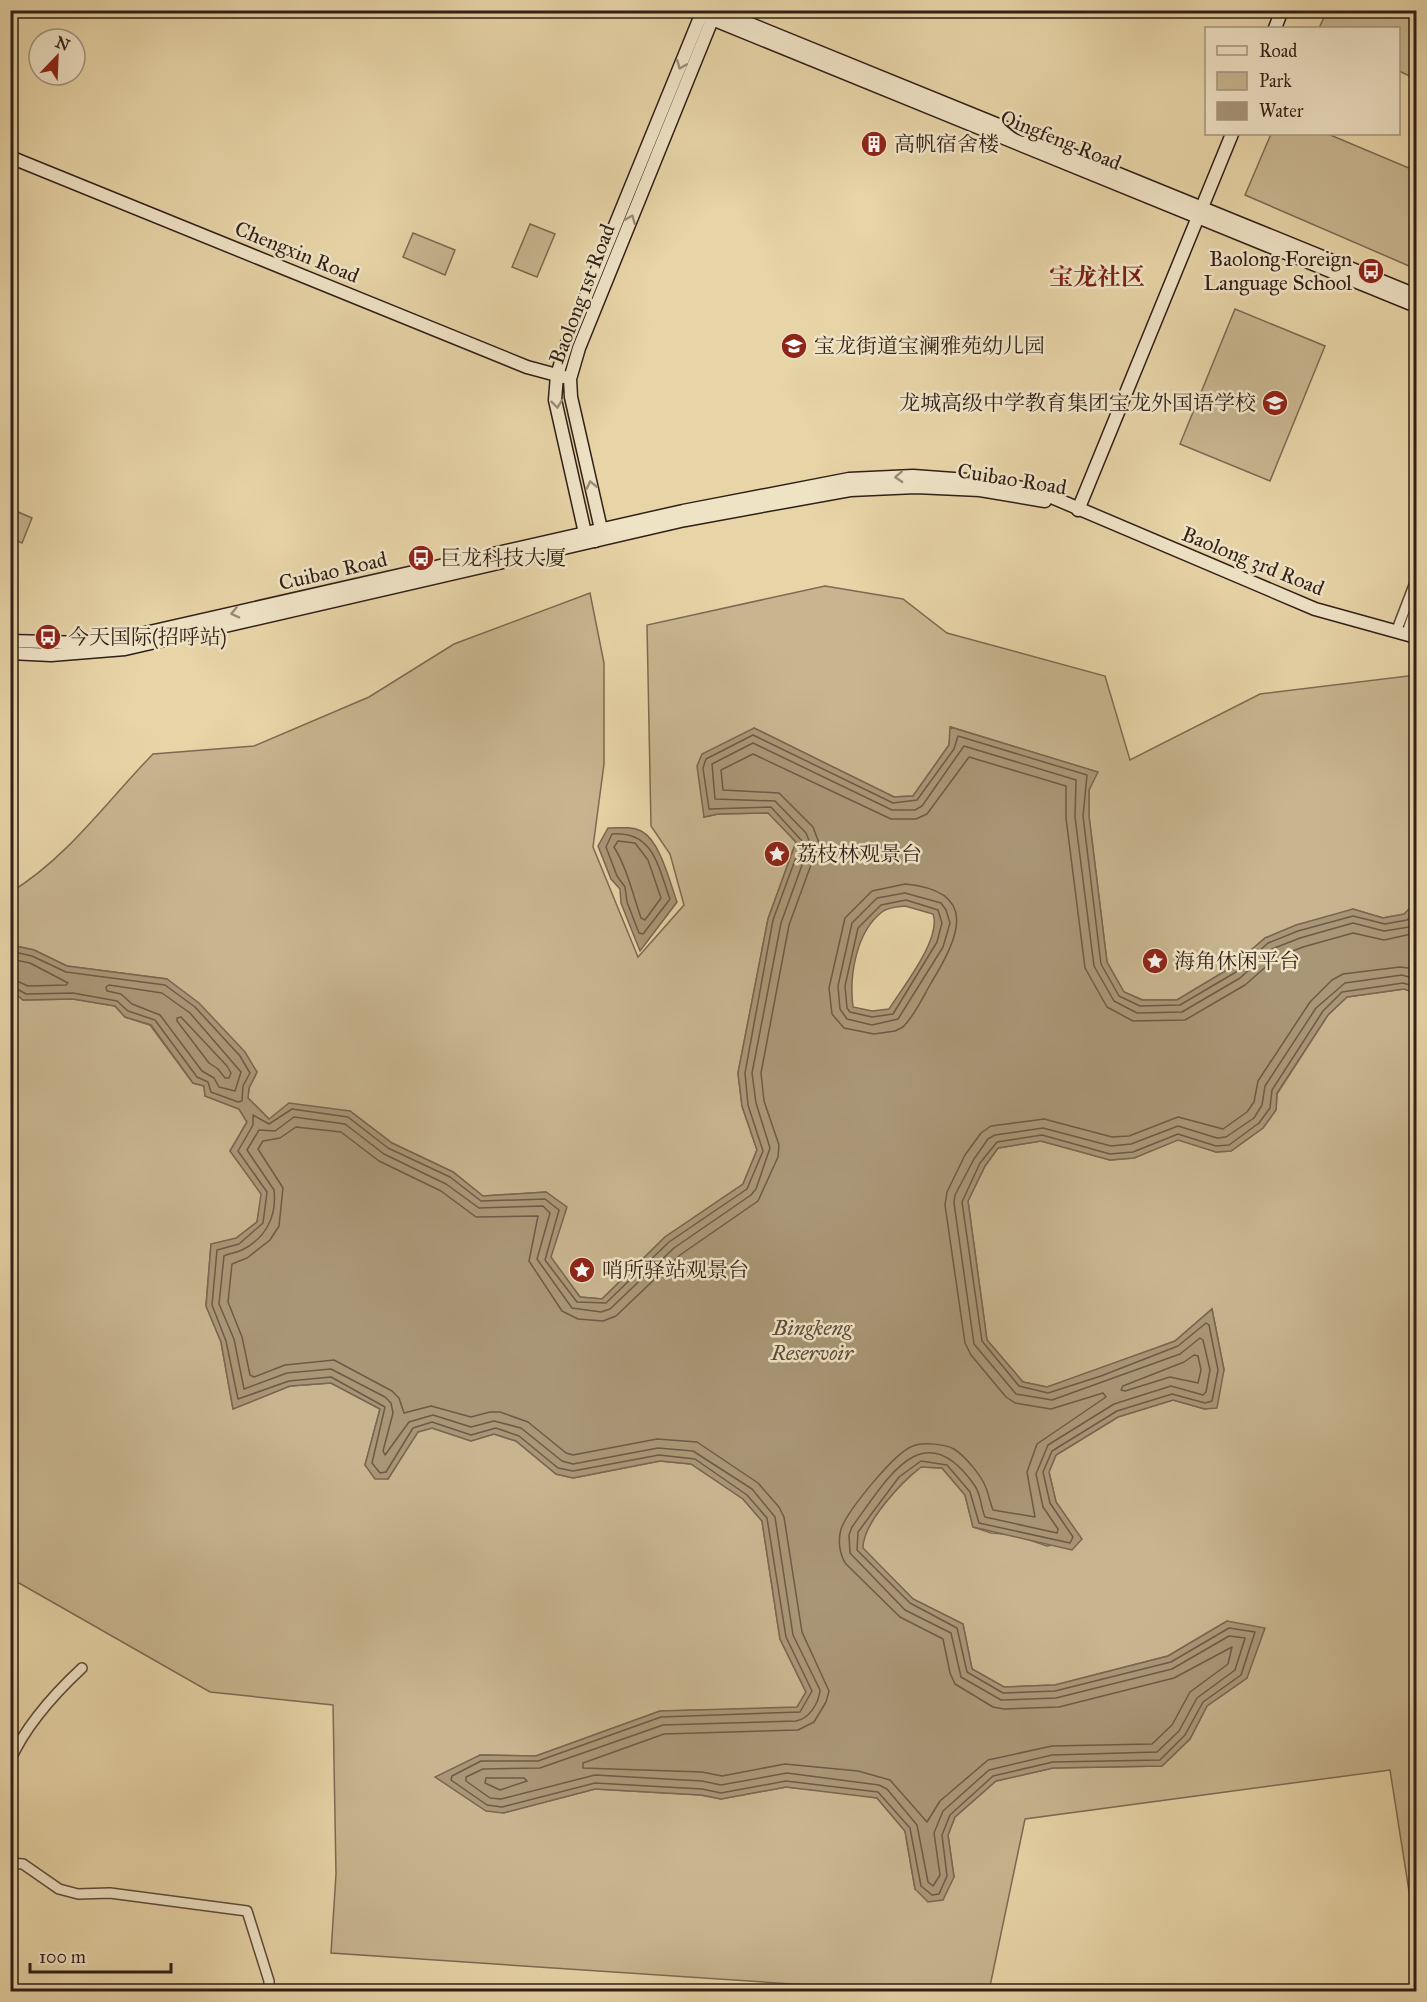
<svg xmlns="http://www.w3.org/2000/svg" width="1427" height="2002" font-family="'IM FELL Great Primer','Noto Serif SC',serif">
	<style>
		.green { fill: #c8b58f; stroke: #7c6a53; stroke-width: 1.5 }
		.water { fill: #a99676; stroke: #796650; stroke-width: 1.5; fill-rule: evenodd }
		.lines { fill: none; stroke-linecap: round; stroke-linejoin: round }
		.shore { stroke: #6d5a46; stroke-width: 1.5 }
		.street-casing { stroke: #5e4c3b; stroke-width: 12 }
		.secondary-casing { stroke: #311f17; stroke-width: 15 }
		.street { stroke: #efe3c6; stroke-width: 9 }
		.secondary { stroke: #efe3c6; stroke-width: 12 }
		.oneway { stroke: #9a8b77 }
		.labels { text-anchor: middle; stroke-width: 5; stroke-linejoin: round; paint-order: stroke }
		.street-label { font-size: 21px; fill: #311f17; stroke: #efe3c6 }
		.poi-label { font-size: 21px; fill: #311f17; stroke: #efe3c6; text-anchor: start }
		.water-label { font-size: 22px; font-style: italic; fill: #5b4938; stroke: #efe3c6 }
		.quarter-label { font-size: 24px; font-weight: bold; fill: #7a1f14; stroke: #efe3c6 }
	</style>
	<rect width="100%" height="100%" fill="#e7d4a7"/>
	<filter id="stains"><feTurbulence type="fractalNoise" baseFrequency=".00333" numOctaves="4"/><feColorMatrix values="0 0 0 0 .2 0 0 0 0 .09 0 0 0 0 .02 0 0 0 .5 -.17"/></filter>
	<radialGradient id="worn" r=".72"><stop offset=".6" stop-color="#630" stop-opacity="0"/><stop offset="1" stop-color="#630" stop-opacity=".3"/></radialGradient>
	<g class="green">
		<path d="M1327,11H1416V79L1399,71L1398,28H1319Z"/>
		<path d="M1271,134H1328L1416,171V269L1245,195Z"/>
		<path d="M530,224L555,234L537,277L512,267Z"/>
		<path d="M413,233L455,250L445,275L403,257Z"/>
		<path d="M1235,309L1325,346L1270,481L1180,444Z"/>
		<path d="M11,509L32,518L22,543L11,538Z"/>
		<path d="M825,586L903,599L947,633L1105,676L1130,760L1260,694L1416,675V902L1405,914L1383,918L1353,909L1265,938L1232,967L1177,1000H1143L1124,992L1107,962L1089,816V790L1097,772L951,727L949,745L913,796L894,797L754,728L704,817L718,814L769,813L796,842L768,919L738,1073L742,1106L757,1150L743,1184L665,1237L602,1299L580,1297L550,1257L566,1207L546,1192L483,1196L453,1172L392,1143L350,1111L269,1119L248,1098L249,1088L257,1072L167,979L67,966L34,950L11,945V892C68,857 107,801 153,754L254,746L369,697L454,644L590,593L604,663V764L593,847L638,957L684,905L670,854L651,826L647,625Z"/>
		<path d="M1404,989L1416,993V1936L1390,1770L1025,1819L989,1991H897L331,1953L336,1874L333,1705L210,1692L19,1583L11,1582V990L23,1000L73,999L115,1006L125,1017L150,1025L193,1083L204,1086L205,1096L239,1109L247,1122L230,1151L262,1194L257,1222L236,1239L211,1244L206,1306L221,1342L233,1409L290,1386L331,1383L380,1409L365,1465L388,1479L417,1432L432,1428L471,1441L494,1434L516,1441L556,1474L573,1478L660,1461L691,1464L743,1499L762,1521L780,1639L806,1692L797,1708L660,1711L536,1756L480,1755L503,1813L595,1789L701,1795L721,1799L786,1787L854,1794L877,1798L905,1831L915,1889L954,1877L948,1835L955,1817L996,1781L1053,1768L1162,1766L1190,1739L1207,1706L1247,1678L1227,1621L1168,1656L1055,1685L1004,1687L972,1669L963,1624L913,1599L862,1548C863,1523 901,1483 921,1467L942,1468L965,1495L973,1527L991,1533L1015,1535L1047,1546L1081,1539L1056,1502L1049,1472L1056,1455L1118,1417L1173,1400L1205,1409L1224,1370L1212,1309L1175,1341L1099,1371L1047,1387L1023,1382L987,1340L968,1201L985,1166L998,1148L1041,1141L1110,1160L1134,1158L1178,1139L1216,1152L1231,1151L1263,1128L1276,1110L1277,1094L1328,1015L1347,997Z"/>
	</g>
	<g class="water">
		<path d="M950,727L1098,772L1089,790V816L1107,962L1124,992L1142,1000H1177L1232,967L1265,938L1296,925L1353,909L1383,918L1404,914L1416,902V993L1404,989L1347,997L1328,1015L1277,1093L1276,1110L1263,1128L1231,1151L1216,1152L1178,1140L1134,1158L1110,1160L1041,1141L998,1148L985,1166L968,1201L987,1340L1023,1382L1047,1387L1175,1341L1212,1309L1224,1370L1217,1408L1205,1409L1173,1400L1118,1417L1056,1455L1049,1472L1056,1502L1082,1539L1072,1550L973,1527L965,1495L942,1468L921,1467C901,1482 863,1523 863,1548L913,1599L963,1624L972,1669L1004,1687L1055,1685L1168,1656L1227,1621L1265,1628L1247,1678L1207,1706L1190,1739L1162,1766L1053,1768L996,1781L955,1817L948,1835L954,1877L943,1900L928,1902L915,1889L905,1831L877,1798L786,1787L721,1799L701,1795L595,1789L503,1813L486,1811L435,1777L480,1755L536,1756L660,1711L797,1707L806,1692L780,1639L762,1521L743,1499L691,1464L660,1461L573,1478L556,1474L516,1441L494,1434L471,1441L432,1428L418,1432L388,1479H375L365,1465L380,1409L331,1383L290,1386L233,1409L221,1342L206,1306L211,1244L236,1238L257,1222L261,1194L230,1151L247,1122L239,1109L205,1096L204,1086L193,1083L151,1025L125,1017L115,1006L73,999L23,1000L11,990V945L34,950L67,966L167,979L199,1003L245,1052L257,1072L249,1088L248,1098L269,1119L289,1103L350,1111L392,1143L453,1172L483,1196L546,1192L567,1207L551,1257L580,1297L602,1299L665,1237L743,1184L757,1150L742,1106L738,1073L768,919L796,842L768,813L718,814L704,817L697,766L702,754L754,728L894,797L913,796L949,745ZM905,906L933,914C942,938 903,987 889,1009L872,1011L853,1007C849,976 856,932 882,912C888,907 898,907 905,906Z"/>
		<path d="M608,828C619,828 631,826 641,831C660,840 670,883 677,902L640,951L621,903L620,889L611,879L598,846Z"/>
	</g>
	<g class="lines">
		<g class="shore">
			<path d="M612,834C654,831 658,867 670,899L643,934L639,933L627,902L625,887L617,876L606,847Z"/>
			<path d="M618,841L635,843L648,860L661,898L645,920L641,918C633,895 627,868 614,847Z"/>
			<path d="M905,884C980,891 959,937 931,983C923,997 915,1015 903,1027L895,1031L874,1034L844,1028L832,1014L829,988L845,918L872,891Z"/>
			<path d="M905,893L941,903L946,910L950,923L943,947L898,1019L872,1025L847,1019L840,1009L838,986L852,923L877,898Z"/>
			<path d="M906,900L938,910L942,923L937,942L893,1014L872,1017L850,1012L847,1008L845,986L858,928L881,905Z"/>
			<path d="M1416,911L1407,920L1385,924L1353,916L1298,931L1268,943L1236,972L1180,1005L1140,1006L1119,996L1101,964L1083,816L1087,775L958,736L954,749L917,800L893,803L753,735L706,759L703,768L709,809L771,807L802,841L773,920L745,1073L748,1105L763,1151L747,1189L669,1242L606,1303L577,1302L545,1260L559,1210L545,1199L481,1201L450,1177L388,1148L348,1117L292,1109L269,1124L253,1115V1125L238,1151L267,1192L263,1223L239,1244L217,1250L212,1305L226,1341L238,1399L289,1381L331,1377L385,1407L372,1463L380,1473L386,1472L413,1428L432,1422L471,1435L496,1428L519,1436L558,1468L573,1471L659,1455L695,1459L747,1495L767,1518L786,1637L812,1691L800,1712L661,1717L538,1761H481L452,1776L451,1780L487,1805L502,1807L595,1783L702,1789L721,1793L786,1781L878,1792L910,1828L921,1886L932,1895L939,1894L947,1876L942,1835L950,1815L993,1776L1053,1762L1160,1760L1185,1735L1203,1702L1241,1675L1255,1632L1229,1628L1171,1662L1055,1691L1003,1693L967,1672L957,1628L910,1603L857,1550L858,1532L899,1477L921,1461L947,1465L970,1492L979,1523L1070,1543L1073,1537L1050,1503L1043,1472L1052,1451L1117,1411L1172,1394L1205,1403L1212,1401L1218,1370L1209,1325L1206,1323L1178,1346L1101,1376L1048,1393L1019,1386L982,1341L962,1202L980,1163L997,1142L1042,1135L1110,1154L1133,1152L1178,1134L1216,1146L1229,1145L1259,1123L1270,1108L1272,1090L1323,1011L1342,992L1403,983L1416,987"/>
			<path d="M1416,921L1409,927L1384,931L1353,923L1300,938L1272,949L1240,978L1182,1012L1137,1013L1114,1001L1094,966L1075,817L1076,780L964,746L922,806L915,810H892L753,743L712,764L715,799L775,801L806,833L810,843L781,923L752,1073L756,1103L770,1148L756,1189L751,1195L674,1248L610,1309L601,1312L572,1308L537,1259L550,1213L543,1206L479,1208L446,1184L384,1154L345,1124L294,1117L275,1131L259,1130L247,1150L274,1190C277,1216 266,1238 242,1250C236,1253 229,1253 224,1256L219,1304L234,1339L244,1389L287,1373L331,1369L385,1397L391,1403L393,1413L383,1451L385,1455L409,1422L433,1415L471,1427L494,1421L521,1428L562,1461L573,1464L658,1448L693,1451L752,1489L775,1517L793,1635L820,1690C819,1703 809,1719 796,1721L663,1725L540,1768L483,1769L466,1777V1781L490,1798L501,1799L595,1775L702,1781L721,1785L787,1773L879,1785L887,1789L917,1825L928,1882L933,1886L940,1875L934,1833L943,1811L989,1770L1052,1755L1157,1752L1179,1731L1197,1698L1235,1670L1245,1638L1229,1636L1172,1669L1056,1698L1001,1700L961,1677L951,1633L905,1610L850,1553L849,1535L852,1527C886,1481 923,1410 975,1486C981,1495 981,1508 985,1517L1057,1533L1058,1529L1043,1507L1036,1474L1048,1445L1114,1404L1171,1386L1203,1395L1206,1392L1210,1370L1203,1340L1200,1338L1180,1354L1052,1400L1016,1394L974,1344L954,1203L955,1195L974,1159L988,1139L995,1135L1043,1128L1111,1146L1131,1144L1178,1126L1217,1138L1226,1137L1254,1118L1262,1105L1265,1086L1316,1008L1345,983L1402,975L1416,979"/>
			<path d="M1416,933L1384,940L1353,933L1303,947L1277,957L1245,985L1185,1020L1133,1021L1107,1007L1085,968L1066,818V786L969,757L927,814L916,819H891L753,754L721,770L723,790L779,793L813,827L819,843L789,925L761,1073L764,1101L779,1145L778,1157L758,1201L680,1255L616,1316L603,1321L578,1319L562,1311L529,1261L538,1216L476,1217L441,1191L379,1161L341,1132L296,1127L280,1138L263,1141L258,1149L283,1188L279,1226L270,1240L247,1258L232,1264L228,1302L242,1337L250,1375L254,1377L285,1365L334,1360L392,1391L399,1398L404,1413L431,1406L471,1417L490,1412H500L528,1422L566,1453L573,1455L657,1439L697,1442L758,1483L779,1507L784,1517L802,1632L829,1691L826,1702L814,1722L798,1730L664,1734L583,1763V1768L702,1772L722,1776L785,1764L858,1771L890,1780L927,1822L940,1801L988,1760L1052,1746L1152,1744L1172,1725L1190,1692L1228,1664L1232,1647L1174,1678L1059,1707L1004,1709L993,1707L955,1684L950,1673L943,1639L900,1617L846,1564C839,1554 838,1540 841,1529C848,1510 895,1452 913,1446C923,1442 945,1444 954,1449C965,1456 982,1476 986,1488C989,1495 990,1503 993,1510L1035,1517L1027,1472L1037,1444L1106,1397L1103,1393L1051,1409L1015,1403L1006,1397L971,1355L965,1343L945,1205L947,1192L965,1155L981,1133L991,1126L1044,1119L1112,1137L1129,1136L1178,1117L1223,1129L1247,1112L1254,1102L1258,1081L1310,1002L1332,980L1343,974L1400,967L1416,969"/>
			<path d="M10,951L32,956L66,972L165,985L195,1007L240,1056L250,1073L243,1086L242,1101L238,1102L211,1092L208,1082L197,1077L155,1020L128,1011L117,1001L73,993L26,994L10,985"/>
			<path d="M10,959L30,963L68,983L66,985L28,986L10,978"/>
			<path d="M109,985L162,993L190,1013L241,1072L235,1091L219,1087L214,1078L202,1071L160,1015L132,1004L121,994L107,991L106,987Z"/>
			<path d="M181,1017L227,1066L231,1073L229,1078H225L218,1069L209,1063L177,1021V1018Z"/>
			<path d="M1194,1355L1198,1356L1201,1370L1198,1383L1170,1377L1125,1391L1121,1390L1123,1386L1184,1362Z"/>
			<path d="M486,1778H524L527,1781L500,1790L485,1783Z"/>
		</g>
		<g class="street-casing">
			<g id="street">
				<path d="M1396,632L1416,580"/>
				<path d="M1406,635L1416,607"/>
				<path d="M10,1761C26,1725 53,1695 82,1668"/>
				<path d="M10,1863L23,1864L59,1889L78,1894L110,1893L247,1911L269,1981V1992"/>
			</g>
		</g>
		<g class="secondary-casing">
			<g id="secondary">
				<path d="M690,10L1416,306"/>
				<path d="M703,10L567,343L557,375L555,400L585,533L595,541L601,529L571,397L570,379L579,348L716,10"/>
				<path d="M716,10L1416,295"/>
				<path d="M1275,28L1282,10"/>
				<path d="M10,157L527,367L564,377"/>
				<path d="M1078,510L1232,134"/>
				<path d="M10,641L86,643L123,638L683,511L849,479L913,476L981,481L1035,490L1315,609L1416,637"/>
				<path d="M10,653L51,655L125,649L685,520L850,490L916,487L980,490L1045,501"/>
			</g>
		</g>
		<use href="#street" class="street"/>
		<use href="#secondary" class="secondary"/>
	</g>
	<defs><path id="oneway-chevron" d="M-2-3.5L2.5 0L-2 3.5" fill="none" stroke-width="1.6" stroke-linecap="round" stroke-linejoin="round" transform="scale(1.5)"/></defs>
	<g class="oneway">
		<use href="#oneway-chevron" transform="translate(681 65) rotate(112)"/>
		<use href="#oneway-chevron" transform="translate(631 219) rotate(-68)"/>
		<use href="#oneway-chevron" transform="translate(557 404) rotate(83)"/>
		<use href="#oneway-chevron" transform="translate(899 477) rotate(177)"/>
		<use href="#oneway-chevron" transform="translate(591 485) rotate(-103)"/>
		<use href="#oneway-chevron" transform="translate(235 613) rotate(167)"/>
	</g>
	<defs>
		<g id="building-disc" transform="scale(1.35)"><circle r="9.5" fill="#8f2418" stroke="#efe3c6"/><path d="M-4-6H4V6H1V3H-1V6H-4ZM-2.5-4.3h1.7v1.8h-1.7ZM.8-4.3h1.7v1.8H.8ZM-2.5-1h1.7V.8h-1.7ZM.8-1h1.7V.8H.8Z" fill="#fff"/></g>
		<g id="bus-disc" transform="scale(1.35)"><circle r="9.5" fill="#8f2418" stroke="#efe3c6"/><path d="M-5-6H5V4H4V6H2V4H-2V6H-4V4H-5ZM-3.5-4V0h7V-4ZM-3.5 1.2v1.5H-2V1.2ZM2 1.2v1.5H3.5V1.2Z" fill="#fff"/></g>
		<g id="school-disc" transform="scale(1.35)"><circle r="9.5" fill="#8f2418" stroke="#efe3c6"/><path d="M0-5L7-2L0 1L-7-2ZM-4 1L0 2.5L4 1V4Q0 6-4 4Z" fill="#fff"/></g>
		<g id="sight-disc" transform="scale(1.35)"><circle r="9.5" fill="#8f2418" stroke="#efe3c6"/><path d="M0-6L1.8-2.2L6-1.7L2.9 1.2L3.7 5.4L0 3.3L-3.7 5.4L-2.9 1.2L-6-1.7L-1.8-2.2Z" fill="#fff"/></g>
	</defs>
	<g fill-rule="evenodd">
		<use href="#building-disc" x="874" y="144"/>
		<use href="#bus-disc" x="1371" y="271"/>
		<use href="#school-disc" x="794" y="346"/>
		<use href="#school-disc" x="1275" y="403"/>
		<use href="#bus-disc" x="421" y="558"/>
		<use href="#bus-disc" x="48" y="637"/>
		<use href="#sight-disc" x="777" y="854"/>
		<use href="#sight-disc" x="1155" y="961"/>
		<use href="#sight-disc" x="582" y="1270"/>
	</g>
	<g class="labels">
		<g class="street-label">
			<text transform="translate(1061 140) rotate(22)" y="7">Qingfeng Road</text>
			<text transform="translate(297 252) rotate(22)" y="7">Chengxin Road</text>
			<text transform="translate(582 294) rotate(-69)" y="7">Baolong 1st Road</text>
			<text transform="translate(1012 479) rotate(9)" y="7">Cuibao Road</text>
			<text transform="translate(1253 561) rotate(22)" y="7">Baolong 3rd Road</text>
			<text transform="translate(333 571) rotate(-13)" y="7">Cuibao Road</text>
		</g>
		<g class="poi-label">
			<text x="894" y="151">高帆宿舍楼</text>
			<text x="1352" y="266" text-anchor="end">Baolong Foreign<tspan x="1352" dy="24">Language School</tspan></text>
			<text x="814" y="353">宝龙街道宝澜雅苑幼儿园</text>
			<text x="1256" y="410" text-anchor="end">龙城高级中学教育集团宝龙外国语学校</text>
			<text x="440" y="565">巨龙科技大厦</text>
			<text x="68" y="644">今天国际(招呼站)</text>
			<text x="796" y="861">荔枝林观景台</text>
			<text x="1174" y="968">海角休闲平台</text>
			<text x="602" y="1277">哨所驿站观景台</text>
		</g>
		<g class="water-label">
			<text x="812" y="1335">Bingkeng<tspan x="812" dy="25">Reservoir</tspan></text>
		</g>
		<g class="quarter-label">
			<text x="1097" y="285">宝龙社区</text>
		</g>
	</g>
	<rect width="1427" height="2002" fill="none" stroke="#e7d4a7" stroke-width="36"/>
	<rect x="12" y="12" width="1403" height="1978" fill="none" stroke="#311f17" stroke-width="3"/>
	<rect x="18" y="18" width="1391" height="1966" fill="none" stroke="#311f17" stroke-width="1.5"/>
	<rect x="1205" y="27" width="195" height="108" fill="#efe3c6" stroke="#a39580" stroke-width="1.5"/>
	<rect x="1217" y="46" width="30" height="9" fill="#efe3c6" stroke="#a39580" stroke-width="1.5"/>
	<text x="1259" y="57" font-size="18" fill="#311f17">Road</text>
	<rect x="1217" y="72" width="30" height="18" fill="#c8b58f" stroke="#a39580" stroke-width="1.5"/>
	<text x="1259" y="87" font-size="18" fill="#311f17">Park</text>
	<rect x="1217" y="102" width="30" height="18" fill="#a99676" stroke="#a39580" stroke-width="1.5"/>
	<text x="1259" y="117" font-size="18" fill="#311f17">Water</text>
	<g transform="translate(57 57) rotate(23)"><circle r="28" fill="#efe3c6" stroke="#a39580" stroke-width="1.5"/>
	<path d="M0-4.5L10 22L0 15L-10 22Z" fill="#8f2418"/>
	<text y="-9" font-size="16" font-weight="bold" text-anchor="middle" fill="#311f17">N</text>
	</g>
	<path d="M30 1963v9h141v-9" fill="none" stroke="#311f17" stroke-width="3"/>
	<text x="39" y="1963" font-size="18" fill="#311f17" stroke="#efe3c6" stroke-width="4.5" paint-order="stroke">100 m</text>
	<rect width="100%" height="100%" filter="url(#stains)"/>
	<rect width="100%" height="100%" fill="url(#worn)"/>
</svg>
